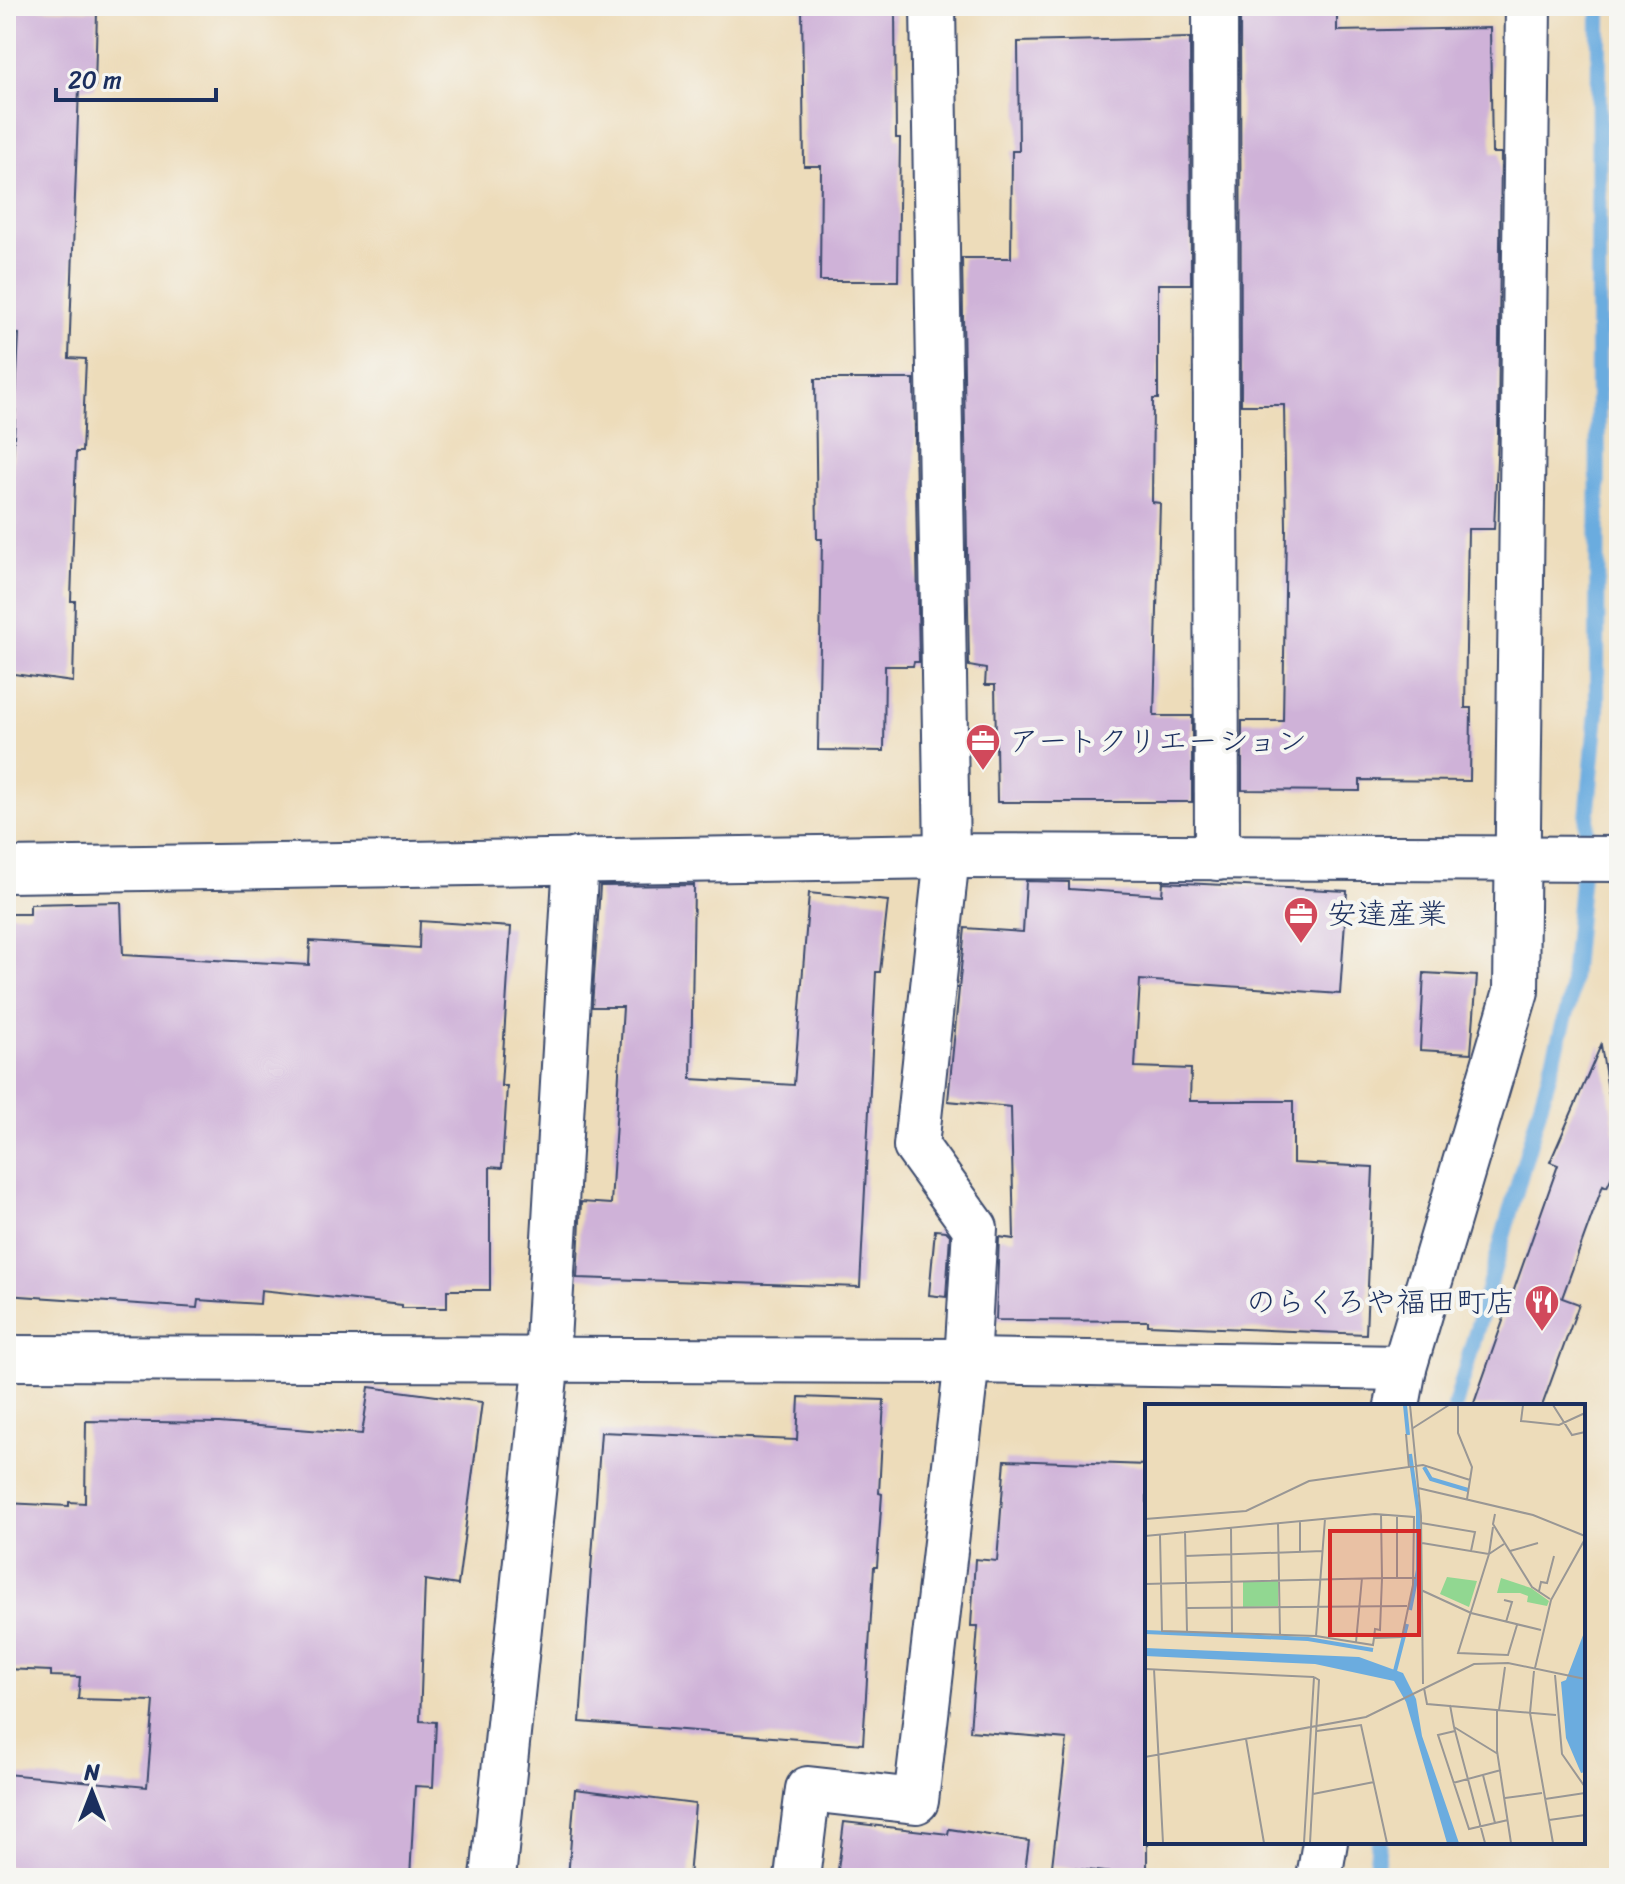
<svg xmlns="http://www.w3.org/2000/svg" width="1625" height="1884" font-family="Sriracha,'Klee One',sans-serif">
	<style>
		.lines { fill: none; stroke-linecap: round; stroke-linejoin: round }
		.stream { stroke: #6bacdf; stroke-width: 16 }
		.building { fill: #cfb2d8 }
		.minor-casing { stroke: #3a496c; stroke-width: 48 }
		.minor { stroke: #fff; stroke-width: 44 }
		.labels { text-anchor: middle; stroke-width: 8; stroke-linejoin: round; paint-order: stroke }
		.poi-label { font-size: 30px; fill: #1b2f5e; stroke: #f6f6f2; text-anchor: start }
		.inset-river { fill: none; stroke: #6bacdf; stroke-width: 4 }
		.inset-road { fill: none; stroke: #999795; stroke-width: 2 }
		.view { fill: #d62828; fill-opacity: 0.15; stroke: #d62828; stroke-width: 4 }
		.inset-edge { fill: none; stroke: #1b2f5e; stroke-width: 4 }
	</style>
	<rect width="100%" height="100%" fill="#f6f6f2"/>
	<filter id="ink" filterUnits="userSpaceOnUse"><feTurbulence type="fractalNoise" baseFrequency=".0125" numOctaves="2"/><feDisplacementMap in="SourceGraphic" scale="16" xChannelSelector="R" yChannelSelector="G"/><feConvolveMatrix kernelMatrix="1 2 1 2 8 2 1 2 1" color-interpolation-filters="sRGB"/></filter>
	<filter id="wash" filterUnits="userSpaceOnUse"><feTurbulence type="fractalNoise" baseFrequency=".006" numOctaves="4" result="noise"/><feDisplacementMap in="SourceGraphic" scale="32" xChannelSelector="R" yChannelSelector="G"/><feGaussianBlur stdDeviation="1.8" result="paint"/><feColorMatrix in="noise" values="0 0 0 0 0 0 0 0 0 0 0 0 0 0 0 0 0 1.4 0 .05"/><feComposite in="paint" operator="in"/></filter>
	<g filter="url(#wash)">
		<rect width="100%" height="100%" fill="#eddcba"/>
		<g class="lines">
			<g class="stream">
				<path d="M1455,1406L1570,1001L1597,712L1599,6"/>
				<path d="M1375,1878L1379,1842"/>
			</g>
		</g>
		<g id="blocks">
			<g class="building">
				<path d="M802,6H895L896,138H900L898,281H820L821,166H804Z"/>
				<path d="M1240,6H1337V31L1490,28L1492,153H1501L1498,435L1494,529H1468L1465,708H1471L1470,781L1360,780V791L1242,790V721H1283L1286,527L1284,405H1241Z"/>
				<path d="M6,8L97,11L95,88H79L69,358L86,359L82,452H76L71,601H75L73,682L6,673V477H12L19,334L6,333Z"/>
				<path d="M1190,38L1191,284H1158V399H1153L1152,502L1160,503L1154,716H1192V802H997L995,685H985L986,669L969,666L962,258H1011L1012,151H1019L1018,42Z"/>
				<path d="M815,379H914L919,662H914L913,666H885L884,751L818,750L822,539H817Z"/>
				<path d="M1026,881L1069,882V889L1162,895L1163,882L1347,891L1340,994L1140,980L1135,1067L1191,1069L1190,1101H1293V1163L1373,1167L1366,1334L1148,1325V1321L996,1320L999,1237L1014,1239L1011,1107L948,1101L965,928L1023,932Z"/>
				<path d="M694,885L691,1079L794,1085L809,893L888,901L880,972H876L860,1287L577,1278L581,1202L611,1204L623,1007H592L600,886Z"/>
				<path d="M121,902L123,955L309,965L310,941L419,948L420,921L511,927L501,1086H507L502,1168L490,1167V1290H447V1308H402V1305L261,1290L260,1304L198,1300L197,1308L6,1295V914H30V904Z"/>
				<path d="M1424,973L1477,976L1471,1053L1420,1050Z"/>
				<path d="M1601,1045L1619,1161L1607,1187L1603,1185L1562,1298L1579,1304L1542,1406H1473L1558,1165L1550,1162Z"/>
				<path d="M935,1230L946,1231L950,1235L946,1297L929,1295Z"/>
				<path d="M369,1387L482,1402L458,1585L425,1580L420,1721L436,1722L433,1787L415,1786L410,1878H135L6,1866V1774L147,1787L154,1701L78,1699L80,1677L51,1676V1671L6,1669V1503L69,1506V1502L85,1503L86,1421L219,1423L362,1434Z"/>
				<path d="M799,1397L884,1400L879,1493L882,1494L877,1567H874L863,1744L580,1722L601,1432L797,1440Z"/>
				<path d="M1005,1460L1147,1465V1877L1052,1866L1067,1739L970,1731L978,1626H971L975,1559L997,1561Z"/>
				<path d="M575,1789L695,1804L689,1878H568Z"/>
				<path d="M844,1822L948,1834L949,1829L1029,1841L1024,1878H837Z"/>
			</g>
		</g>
	</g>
	<g filter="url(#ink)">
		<use href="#blocks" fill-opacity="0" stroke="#3a496c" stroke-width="2"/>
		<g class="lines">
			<g class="minor-casing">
				<g id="minor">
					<path d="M933,6L947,856L1619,859"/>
					<path d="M1215,6L1217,858"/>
					<path d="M6,870L947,856L916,1146L975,1228L967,1361L916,1801L808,1789L797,1878"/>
					<path d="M6,1358L967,1361L1404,1368"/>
					<path d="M1397,1406L1404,1368L1516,991L1528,6"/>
					<path d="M493,1878L547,1358L576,860"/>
					<path d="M1319,1878L1325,1842"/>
				</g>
			</g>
			<use href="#minor" class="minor"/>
		</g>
	</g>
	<defs>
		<g id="office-pin" transform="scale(1.8)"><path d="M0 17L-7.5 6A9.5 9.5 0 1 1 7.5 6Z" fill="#d1495b" stroke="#f6f6f2"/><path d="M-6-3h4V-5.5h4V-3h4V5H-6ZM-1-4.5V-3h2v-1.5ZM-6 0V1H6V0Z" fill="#fff"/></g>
		<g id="restaurant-pin" transform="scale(1.8)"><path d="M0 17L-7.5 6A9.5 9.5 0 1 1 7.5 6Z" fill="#d1495b" stroke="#f6f6f2"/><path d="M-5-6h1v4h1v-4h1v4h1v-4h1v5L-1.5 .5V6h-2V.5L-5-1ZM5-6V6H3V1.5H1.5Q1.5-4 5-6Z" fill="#fff"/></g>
	</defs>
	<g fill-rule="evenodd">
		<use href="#office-pin" x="983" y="741"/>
		<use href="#office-pin" x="1301" y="914"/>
		<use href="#restaurant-pin" x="1542" y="1302"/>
	</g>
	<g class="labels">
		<g class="poi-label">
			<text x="1009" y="751">アートクリエーション</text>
			<text x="1327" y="924">安達産業</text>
			<text x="1516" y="1312" text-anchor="end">のらくろや福田町店</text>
		</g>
	</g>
	<g transform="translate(1145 1404)">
		<rect width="440" height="440" fill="#eddcba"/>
		<path d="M302,173L332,177L324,203L295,190ZM356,174L386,184L404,197L402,202L382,198L383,192L375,189H352ZM133,177V202L98,203V178Z" fill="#91d791"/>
		<path d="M440,226V368L436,369L421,334L416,278L421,276ZM0,244L214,253L258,269L271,295L277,332L314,439H302L261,298L249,277L170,260L0,252Z" fill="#6bacdf"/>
		<path class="inset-river" d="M260,1L263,31M265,50L273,106V166L265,206M279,63L286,75L323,86M0,228L163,235L228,246M250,267L262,220"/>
		<path class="inset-road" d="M265,1L276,112L278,280M313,1V29L327,63L322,95M378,1L376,17L414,21L440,9M408,1L427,31L440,28M268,24L304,1M261,30L264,64M273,84L388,111L440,132M236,110L237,174H271M350,110L348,120L387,183L405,195M252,111V174M0,115L101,107L164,77L278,61L325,76M155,117V147M133,119L135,232M276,119L330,128L326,147M86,123L87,230M348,123L344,150L359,140M40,127L42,228M0,132L230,110L269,113L268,181L257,233L229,234L228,241L171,232L17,227L15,131M277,139L344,150L313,249L363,251L372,221M365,147L393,139M40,152L178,147M0,180L237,174L235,226L230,225L229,234M276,186L326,209L396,226M394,187L396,178L402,179L409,152M359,196L367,198L361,218M42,204L262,202M171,232L180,115M211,238L217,174M390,264L406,196L440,135M0,265L169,273M9,265L18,439M389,267L385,309L408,439M410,271L417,350L440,383M279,284L282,300L411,311M305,301L309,323L353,350M352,306V347L366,439M354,306L360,263M309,323L340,439M172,327L216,321L242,439M310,327L293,331L324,425L363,416M101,335L119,439M0,353L221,313L329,260L363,259L440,275M338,371L350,419M308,379L356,366M168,390L229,378M360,394L397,389M400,395L440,389M404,416L440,411M159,439L169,273M165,439L174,276L169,273"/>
		<path class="view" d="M185,127H274V231H185Z"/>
		<rect width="440" height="440" class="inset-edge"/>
	</g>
	<rect width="1625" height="1884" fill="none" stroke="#f6f6f2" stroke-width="32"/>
	<g transform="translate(92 1792)" stroke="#f6f6f2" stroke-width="6" paint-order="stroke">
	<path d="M0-6L14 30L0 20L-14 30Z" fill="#1b2f5e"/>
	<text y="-12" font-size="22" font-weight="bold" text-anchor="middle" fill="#1b2f5e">N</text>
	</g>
	<path d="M56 88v12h160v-12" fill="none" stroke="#1b2f5e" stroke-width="4"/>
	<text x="68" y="88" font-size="24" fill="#1b2f5e" stroke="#f6f6f2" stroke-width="6" paint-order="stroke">20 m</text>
</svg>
